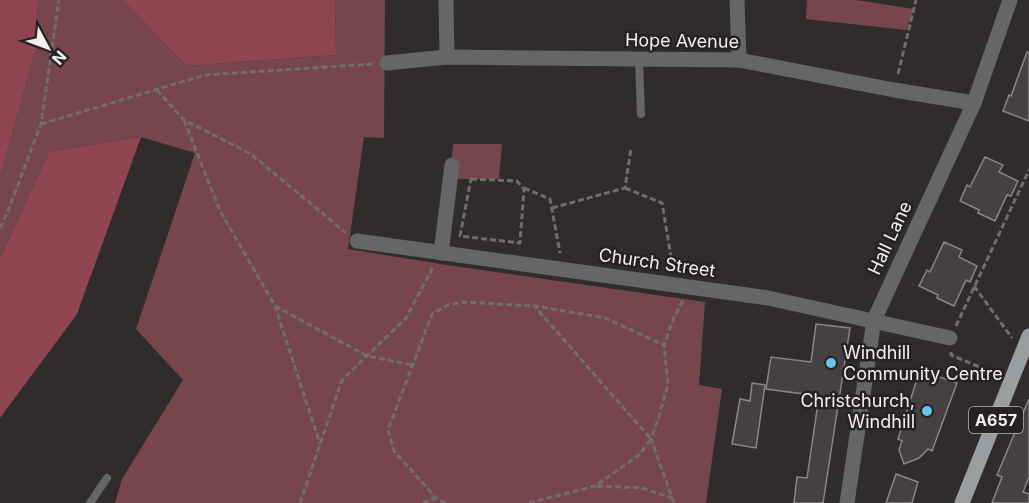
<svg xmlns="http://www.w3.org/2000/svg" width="1029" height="503" font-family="Inter,sans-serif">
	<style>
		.green { fill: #77464c }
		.forest { fill: #8f4650 }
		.building { fill: #454141; stroke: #8a8586; stroke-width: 1.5 }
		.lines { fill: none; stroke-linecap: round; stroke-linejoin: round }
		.path { stroke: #716d6d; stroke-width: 3; stroke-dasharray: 6 3; stroke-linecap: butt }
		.service { stroke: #656667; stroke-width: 8 }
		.minor { stroke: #656667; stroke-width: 15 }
		.primary { stroke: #9b9ea0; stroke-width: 15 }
		.poi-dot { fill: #66c4ef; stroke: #262223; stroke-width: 2 }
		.labels { text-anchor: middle; stroke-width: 5; stroke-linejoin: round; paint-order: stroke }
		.shield { fill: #262223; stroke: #b5b2b2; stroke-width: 1.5 }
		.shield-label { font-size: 16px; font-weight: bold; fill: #f2f0f0 }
		.street-label { font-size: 18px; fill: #f2f0f0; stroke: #262223 }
		.poi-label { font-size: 18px; fill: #f2f0f0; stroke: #262223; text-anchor: start }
	</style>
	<rect width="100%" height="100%" fill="#302c2c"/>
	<g class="green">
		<path d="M37,0H123L186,66L336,55L335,0H385L384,138L364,137L348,249L447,265L705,302L699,385L722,389L706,503H115L122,479L183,380L136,329L195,153L141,137L49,152L0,258V177L38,42Z"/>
		<path d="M807,0H856L914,9L906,30L806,19Z"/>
		<path d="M453,144H502L499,179H450Z"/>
	</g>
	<g class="forest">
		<path d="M0,0H37L38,42L0,177Z"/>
		<path d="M123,0H335L336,55L186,66Z"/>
		<path d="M141,137L77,314L0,418V258L49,152Z"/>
	</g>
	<g class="building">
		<path d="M1027,52H1029V121L1003,111L1009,95L1011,96Z"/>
		<path d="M985,157L1003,165L999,172L1018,181L1011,196L1007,195L995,221L978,213L979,210L960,201L967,185L970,187Z"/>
		<path d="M944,242L962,250L959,257L977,266L970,282L966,280L954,306L937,298L938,295L919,286L927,270L930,272Z"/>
		<path d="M816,324L850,328L823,503H794L797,477L807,478L819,396L766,389L771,357L811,362Z"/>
		<path d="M920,370L957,383L932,451L928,449L919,458L904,464L899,450L902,441L898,439Z"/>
		<path d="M752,383L765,385L756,448L732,444L740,399L750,401Z"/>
		<path d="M1029,399V477L1023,492L1029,494V503H992L1002,477L997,475Z"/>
		<path d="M896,474L918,482L912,503H886Z"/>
	</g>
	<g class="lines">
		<g class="path">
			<path d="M898,74L916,0"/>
			<path d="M157,90L184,120L251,154L346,233"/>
			<path d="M184,120L220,211L275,306L320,444"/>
			<path d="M41,124L205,75L373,64"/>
			<path d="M471,179L517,181L524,189L520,243L460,236Z"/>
			<path d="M524,188L550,199L560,253"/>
			<path d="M625,188L662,203L673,269"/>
			<path d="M552,208L625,188L631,148"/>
			<path d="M0,228L8,211L41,124L59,0"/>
			<path d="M974,286L1012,338"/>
			<path d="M275,306L367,356L413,365"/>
			<path d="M956,326L1029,170"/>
			<path d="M951,352V355L998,375"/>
			<path d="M597,486L642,488L672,498"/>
			<path d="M300,503L342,380L406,318L433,267"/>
			<path d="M423,503L436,498"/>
			<path d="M446,503L436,498L394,451L388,430L432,314L448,305L463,302L534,306L605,318L664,345"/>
			<path d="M529,503L595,486L639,455L651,439L535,307"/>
			<path d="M674,503L651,439L659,417L668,384L664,345L673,320L683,300"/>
		</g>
		<g class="service">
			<path d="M639,59L641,114"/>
			<path d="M90,503L107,478"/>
		</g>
		<g class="minor">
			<path d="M446,0L447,57"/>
			<path d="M737,0L739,60"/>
			<path d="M387,63L447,57L739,60L894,90L974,103"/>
			<path d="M357,241L768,298L950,338"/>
			<path d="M441,253L452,165"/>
			<path d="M847,503L874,320L974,103L1010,0"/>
		</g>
		<path class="primary" d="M962,503L1029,336"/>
	</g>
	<g class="poi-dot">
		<circle cx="831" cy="363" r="6"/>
		<circle cx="927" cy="411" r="6"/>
	</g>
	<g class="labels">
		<rect class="shield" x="969" y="407" width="54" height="26" rx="4.5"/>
		<g class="shield-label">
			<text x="996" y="426">A657</text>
		</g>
		<g class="street-label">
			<text transform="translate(682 41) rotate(1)" y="6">Hope Avenue</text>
			<text transform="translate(890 238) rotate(-65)" y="6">Hall Lane</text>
			<text transform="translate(657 263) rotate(8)" y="6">Church Street</text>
		</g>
		<g class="poi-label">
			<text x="843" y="359">Windhill<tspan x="843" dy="21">Community Centre</tspan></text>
			<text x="915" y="407" text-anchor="end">Christchurch,<tspan x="915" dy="21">Windhill</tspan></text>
		</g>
	</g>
	<g transform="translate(48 48) rotate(131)" stroke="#262223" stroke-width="4.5" paint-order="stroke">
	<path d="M0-4.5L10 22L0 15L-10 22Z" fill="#f2f0f0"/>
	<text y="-9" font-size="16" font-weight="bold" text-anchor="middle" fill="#f2f0f0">N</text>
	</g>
</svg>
